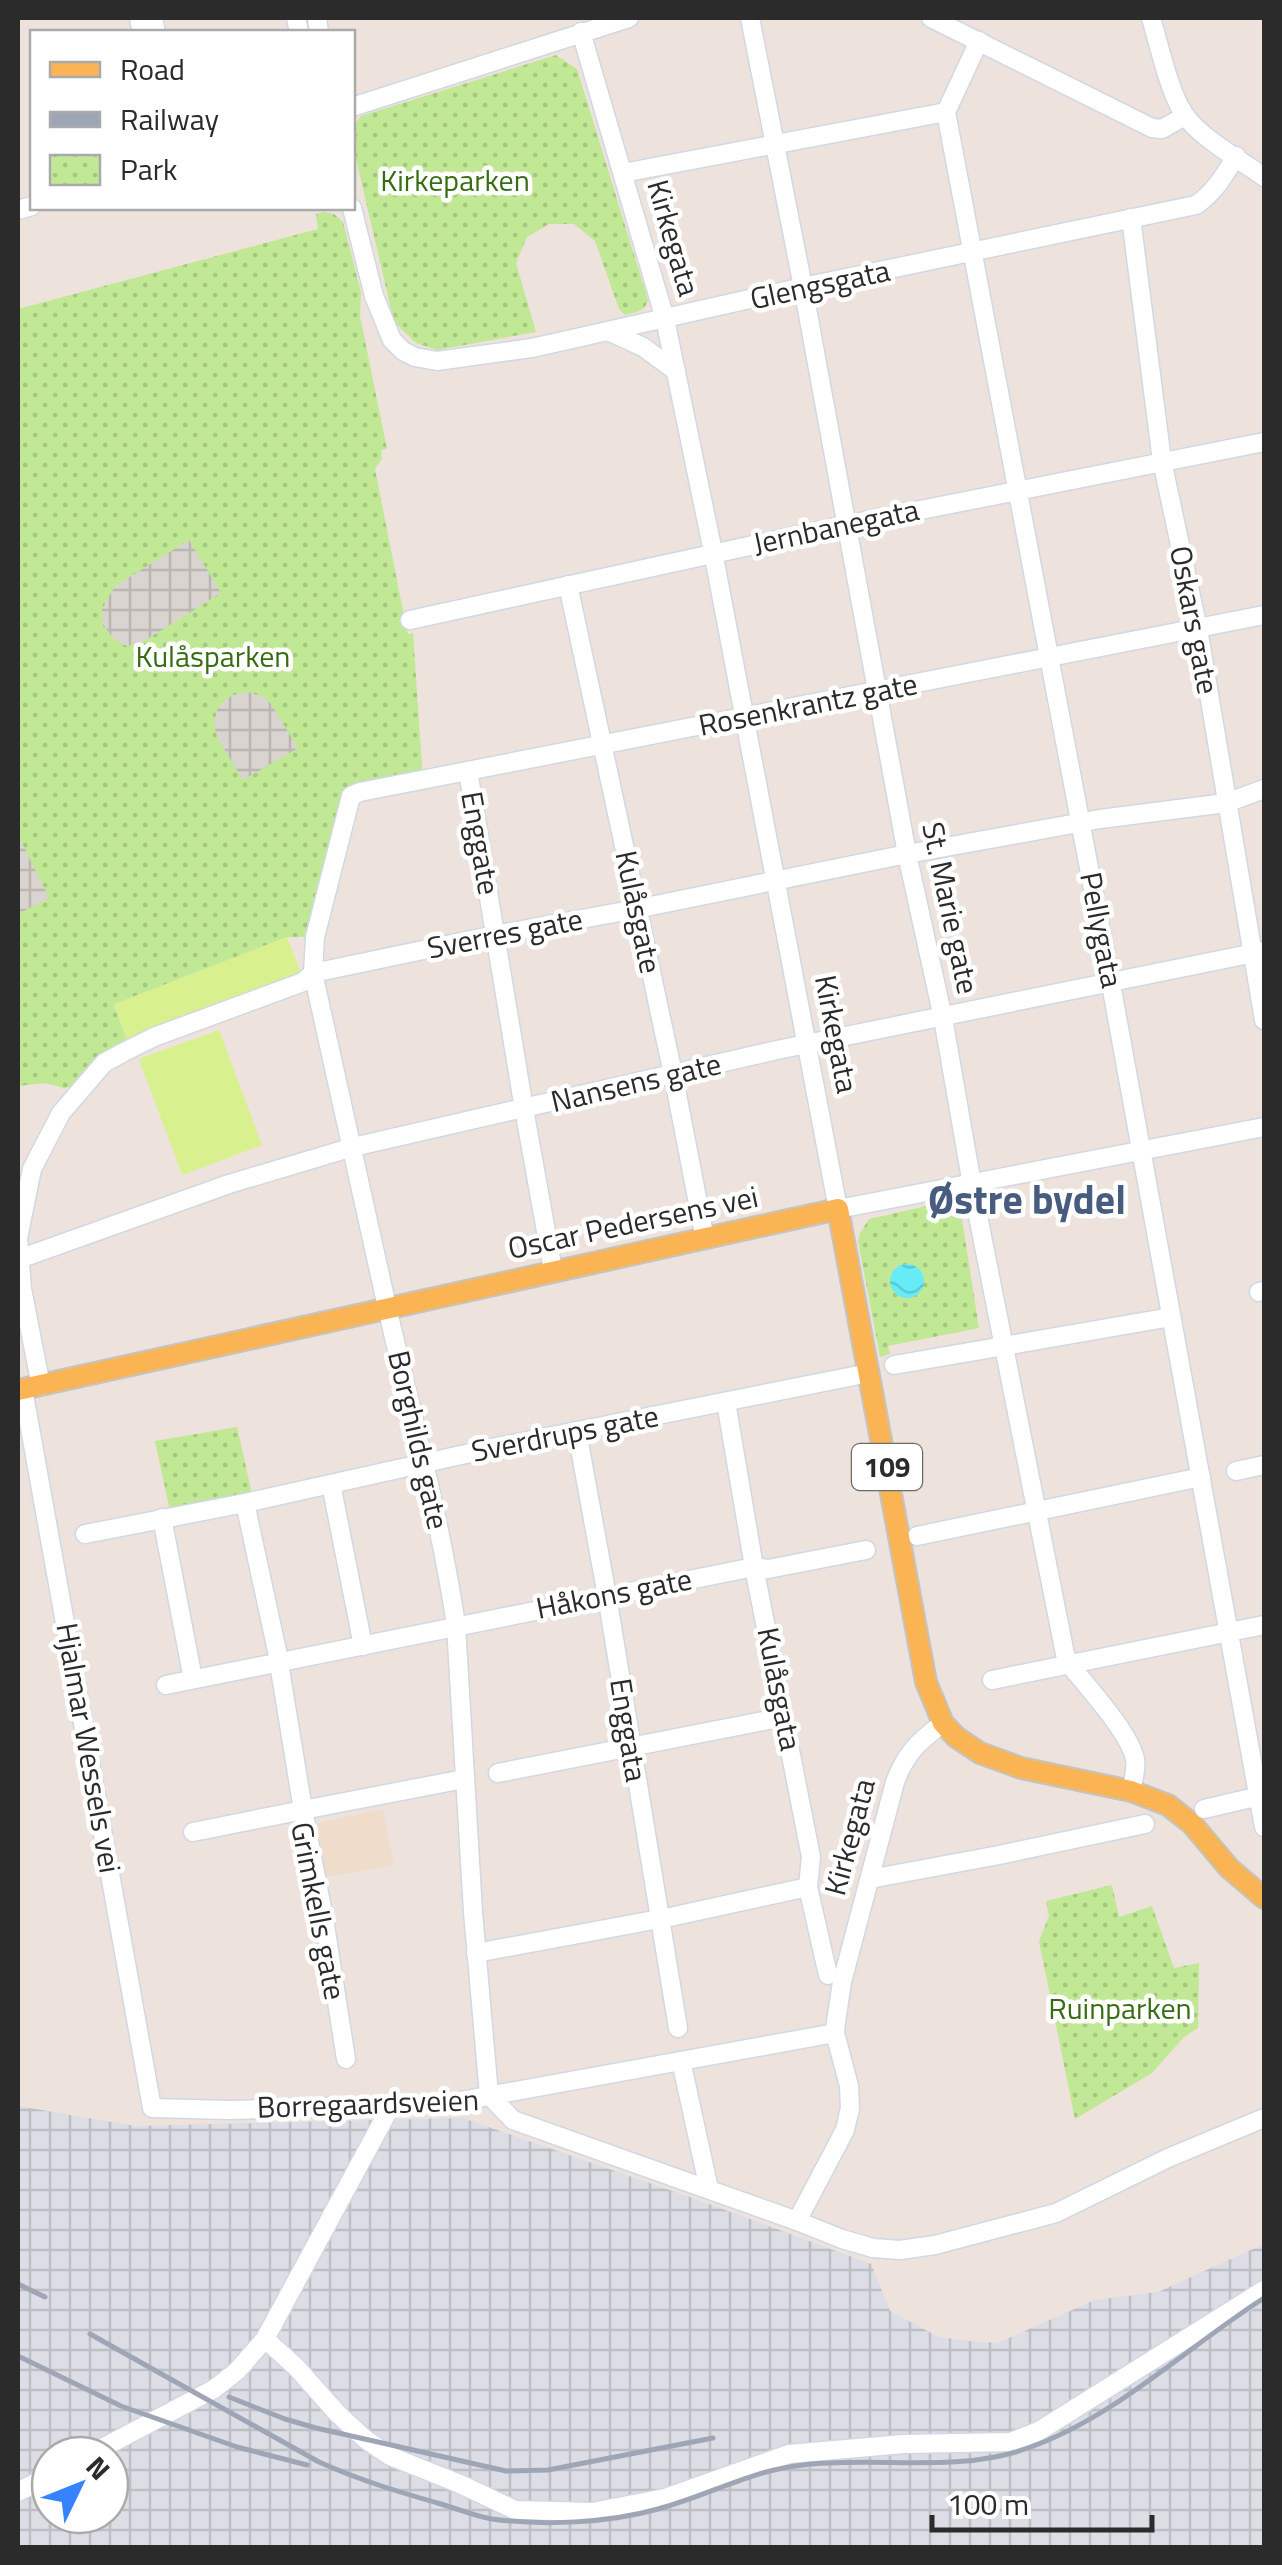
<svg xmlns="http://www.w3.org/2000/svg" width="1282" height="2565" font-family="'Titillium Web',sans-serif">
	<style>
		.industrial { fill: url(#industrial-grid); fill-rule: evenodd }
		.education { fill: #f0dcca }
		.park { fill: url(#park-dots); fill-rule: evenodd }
		.pitch { fill: #d9f08f }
		.plaza { fill: url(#plaza-grid) }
		.water { fill: url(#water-waves) }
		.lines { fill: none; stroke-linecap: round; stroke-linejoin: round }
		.minor-casing { stroke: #d1d8e4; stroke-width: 21 }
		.major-casing { stroke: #c4c4c4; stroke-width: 24 }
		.minor { stroke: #fff; stroke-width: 18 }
		.major { stroke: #fab454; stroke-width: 20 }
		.rail { stroke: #9ea6b6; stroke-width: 5 }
		.labels { text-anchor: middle; stroke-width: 9; stroke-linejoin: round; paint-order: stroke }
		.shield { fill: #fff; stroke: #6b6b6b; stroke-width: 2.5 }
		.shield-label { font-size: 28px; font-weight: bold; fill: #2b2b2b }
		.park-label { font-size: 30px; fill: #386d15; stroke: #fff }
		.street-label { font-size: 30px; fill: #2b2b2b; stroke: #fff }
		.district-label { font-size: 40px; font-weight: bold; fill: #485c7f; stroke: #fff }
	</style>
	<defs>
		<pattern id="industrial-grid" width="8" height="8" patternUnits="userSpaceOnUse" patternTransform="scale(2.5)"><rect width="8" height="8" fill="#dddde5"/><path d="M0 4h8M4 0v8" fill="none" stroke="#bebec5"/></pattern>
		<pattern id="park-dots" width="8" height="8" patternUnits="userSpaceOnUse" patternTransform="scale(2.5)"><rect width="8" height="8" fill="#c1e894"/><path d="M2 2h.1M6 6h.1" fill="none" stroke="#a6c780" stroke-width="1.8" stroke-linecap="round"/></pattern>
		<pattern id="plaza-grid" width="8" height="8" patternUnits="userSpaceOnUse" patternTransform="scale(2.5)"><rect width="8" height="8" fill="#d9d4cf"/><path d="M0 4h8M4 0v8" fill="none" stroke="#bab6b2"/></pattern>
		<pattern id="water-waves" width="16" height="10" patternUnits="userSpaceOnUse" patternTransform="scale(2.5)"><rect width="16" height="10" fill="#67ecf7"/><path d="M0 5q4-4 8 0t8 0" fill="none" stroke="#5acbd4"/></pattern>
	</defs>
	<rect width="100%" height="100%" fill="#eee2dc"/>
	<path class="industrial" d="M18,2106L135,2126L463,2118L701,2201L871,2264L890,2311L939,2337L968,2341L997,2343L1095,2300L1158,2292L1264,2244V2547H18ZM50,2455H110V2515H50Z"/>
	<path class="education" d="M383,1809L394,1865L325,1877L317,1823Z"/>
	<g class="park">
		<path d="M556,55L577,69L648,300C645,312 636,312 625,315L619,309L595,241L574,224H549L527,237L516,263L536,332L437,350L416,343L394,322L353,146L352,128L361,116Z"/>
		<path d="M324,212L334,214L343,222L361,292L360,316L387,449L381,450L382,459L375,469L405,621L408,634L413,633L423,780L360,792L315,937H287L114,1005L128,1043L104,1063L82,1073L70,1087L63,1088L46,1083L18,1086V309L318,229L316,214Z"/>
		<path d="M949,1201L960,1206L979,1328L888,1346L890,1354L880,1357L858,1241L860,1233L869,1219ZM905,1264H910L923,1274L922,1289L895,1293L891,1283L892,1273Z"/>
		<path d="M237,1427L252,1494L171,1516L155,1441Z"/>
		<path d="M1112,1885L1119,1917L1152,1906L1174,1968L1199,1963L1198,2028L1184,2037L1152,2073L1075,2119L1039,1941L1049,1916L1046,1901Z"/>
	</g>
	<g class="pitch">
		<path d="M287,937L302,976L128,1043L114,1004Z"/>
		<path d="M219,1030L262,1145L182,1175L139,1059Z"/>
	</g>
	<g class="plaza">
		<path d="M189,540L221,593L141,643L126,646L113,638L103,624L102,609L115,586Z"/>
		<path d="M248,692L264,697L271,704L298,748L243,780L217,737L214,723L217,710L225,700L233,695Z"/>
		<path d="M22,843L49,898L18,914V845Z"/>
	</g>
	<circle class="water" cx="907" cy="1281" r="17"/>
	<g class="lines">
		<g class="minor-casing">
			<g id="minor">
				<path d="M139,18L142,32"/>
				<path d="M153,18L156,32"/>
				<path d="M296,18L299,32"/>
				<path d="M317,18L319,32"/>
				<path d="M750,18L803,287L907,854L943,1018L974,1196L1065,1654L1070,1665C1088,1688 1129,1732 1135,1759C1137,1769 1133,1781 1131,1791"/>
				<path d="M931,18L1152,128L1162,129L1185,116"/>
				<path d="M1151,18C1159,44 1169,92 1184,114C1200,138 1241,160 1264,177"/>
				<path d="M581,32L665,319L713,552L838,1209L1264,1127"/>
				<path d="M979,41L946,112L1113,995L1264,1827"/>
				<path d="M352,107L629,18"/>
				<path d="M623,173L946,112"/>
				<path d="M352,208L374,296L392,340L403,351L415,357L437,361L532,348L803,287L1196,205C1215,192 1224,176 1236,156"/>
				<path d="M18,210L32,206"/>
				<path d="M1131,218L1162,461L1198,629L1264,1020"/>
				<path d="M608,331L643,347L676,371"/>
				<path d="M568,585L673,1074L705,1239"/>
				<path d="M410,620L845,525L1264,442"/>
				<path d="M468,771L524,1109L553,1270"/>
				<path d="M19,1259L229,1184L353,1147L777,1050L1264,951"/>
				<path d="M1259,1292L1264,1291"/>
				<path d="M894,1365L1171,1317"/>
				<path d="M41,1386L22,1289L18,1238L32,1169L61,1113L104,1063L124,1052L154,1037L303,982L313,973L495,935L636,909L907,854L1100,819L1226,803L1264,789"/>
				<path d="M23,1389L152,2108L230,2110L444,2104L835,2033"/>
				<path d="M726,1402L754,1567L811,1857L808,1887L828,1975"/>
				<path d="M577,1432L607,1596L678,2028"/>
				<path d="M1236,1471L1264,1465"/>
				<path d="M331,1484L363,1646"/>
				<path d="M245,1503L277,1651L303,1810L464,1779"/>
				<path d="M162,1518L193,1679"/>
				<path d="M85,1534L245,1503L497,1447L869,1373"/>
				<path d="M917,1536L1201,1477"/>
				<path d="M992,1680L1264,1625"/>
				<path d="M166,1685L754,1567L768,1569L866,1550"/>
				<path d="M943,1723C918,1742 906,1753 895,1782L842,1982L836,2022L835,2033L849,2086L850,2108L845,2130L797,2221L842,2239L873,2248L900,2250L935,2245L1056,2213L1168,2158L1264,2118"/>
				<path d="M498,1773L784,1717"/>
				<path d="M1204,1809L1264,1795"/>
				<path d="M193,1832L303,1810L324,1919L346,2059"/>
				<path d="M870,1879L999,1855L1145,1824"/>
				<path d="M476,1953L670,1917L808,1887"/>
				<path d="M681,2061L709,2189"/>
				<path d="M489,2095L473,1912L456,1625C440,1517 411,1413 387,1307C362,1196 338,1084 313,973L315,937L351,796L360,792L1264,615"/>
				<path d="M489,2095L513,2120L797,2221"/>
				<path d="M265,2339L296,2367L338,2414L365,2439L390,2456L460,2484L515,2510L592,2512L665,2498L789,2454L904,2444L1011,2442L1039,2431L1264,2290"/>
				<path d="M89,2455L214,2389L237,2371L265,2339L391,2106"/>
				<path d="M18,2492L50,2475"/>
			</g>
		</g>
		<g class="major-casing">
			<path id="major" d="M18,1390L838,1209L926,1682L943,1723L956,1737L980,1753L1021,1768L1131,1791L1168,1805L1192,1824L1229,1868L1264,1898"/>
		</g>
		<use href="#minor" class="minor"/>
		<use href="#major" class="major"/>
		<g class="rail">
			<path d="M18,2284L45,2297"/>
			<path d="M90,2334L319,2462C359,2480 399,2492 441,2504C458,2509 474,2516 492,2519C543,2526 608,2523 658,2509C707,2496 752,2470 803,2465C878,2456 955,2474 1028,2448C1116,2417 1187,2347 1264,2298"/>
			<path d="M18,2356L121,2406L237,2447L307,2465"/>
			<path d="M229,2397L285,2419L316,2428L506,2471L548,2470L713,2438"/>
		</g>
	</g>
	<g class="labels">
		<rect class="shield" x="852" y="1444" width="70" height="46" rx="8"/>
		<g class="shield-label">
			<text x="887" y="1477">109</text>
		</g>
		<g class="park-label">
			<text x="455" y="191">Kirkeparken</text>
			<text x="213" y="667">Kulåsparken</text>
			<text x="1120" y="2019">Ruinparken</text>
		</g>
		<g class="street-label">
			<text transform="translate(673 238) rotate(74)" y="10">Kirkegata</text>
			<text transform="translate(820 285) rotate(-12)" y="10">Glengsgata</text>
			<text transform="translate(836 527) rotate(-12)" y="10">Jernbanegata</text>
			<text transform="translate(1194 620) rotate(79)" y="10">Oskars gate</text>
			<text transform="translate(808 705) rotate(-11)" y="10">Rosenkrantz gate</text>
			<text transform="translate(480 843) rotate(80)" y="10">Enggate</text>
			<text transform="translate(950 908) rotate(78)" y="10">St. Marie gate</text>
			<text transform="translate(638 912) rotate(78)" y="10">Kulåsgate</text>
			<text transform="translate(1101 930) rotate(79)" y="10">Pellygata</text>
			<text transform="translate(505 934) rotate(-11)" y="10">Sverres gate</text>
			<text transform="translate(836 1034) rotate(79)" y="10">Kirkegata</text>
			<text transform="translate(636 1083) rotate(-13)" y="10">Nansens gate</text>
			<text transform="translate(633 1223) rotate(-12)" y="10">Oscar Pedersens vei</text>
			<text transform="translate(565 1434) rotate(-11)" y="10">Sverdrups gate</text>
			<text transform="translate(418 1440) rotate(77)" y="10">Borghilds gate</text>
			<text transform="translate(614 1594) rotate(-11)" y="10">Håkons gate</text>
			<text transform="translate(779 1689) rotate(79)" y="10">Kulåsgata</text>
			<text transform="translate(628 1730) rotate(81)" y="10">Enggata</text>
			<text transform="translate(88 1748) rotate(80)" y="10">Hjalmar Wessels vei</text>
			<text transform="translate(850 1837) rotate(-75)" y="10">Kirkegata</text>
			<text transform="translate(318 1911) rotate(79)" y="10">Grimkells gate</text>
			<text transform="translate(368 2104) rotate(-2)" y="10">Borregaardsveien</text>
		</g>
		<g class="district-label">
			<text x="1027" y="1214">Østre bydel</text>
		</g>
	</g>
	<rect width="1282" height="2565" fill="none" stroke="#2b2b2b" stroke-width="40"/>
	<rect x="30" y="30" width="325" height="180" fill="#ffffff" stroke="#aaaaaa" stroke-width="2.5"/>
	<rect x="50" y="62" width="50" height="15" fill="#fab454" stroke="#aaaaaa" stroke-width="2.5"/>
	<text x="120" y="80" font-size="30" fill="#2b2b2b">Road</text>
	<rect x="50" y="112" width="50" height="15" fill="#9ea6b6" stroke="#aaaaaa" stroke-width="2.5"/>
	<text x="120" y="130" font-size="30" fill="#2b2b2b">Railway</text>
	<rect x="50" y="155" width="50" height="30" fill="url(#park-dots)" stroke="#aaaaaa" stroke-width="2.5"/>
	<text x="120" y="180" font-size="30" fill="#2b2b2b">Park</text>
	<g transform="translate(80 2485) rotate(47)"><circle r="48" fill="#ffffff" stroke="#aaaaaa" stroke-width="2.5"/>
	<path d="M0-8L18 38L0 25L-18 38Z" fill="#3782ff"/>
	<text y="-15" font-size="28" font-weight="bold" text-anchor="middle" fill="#2b2b2b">N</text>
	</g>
	<path d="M932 2515v15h220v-15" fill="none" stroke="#2b2b2b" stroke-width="5"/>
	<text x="947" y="2515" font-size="30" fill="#2b2b2b" stroke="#ffffff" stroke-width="8" paint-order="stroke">100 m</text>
</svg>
